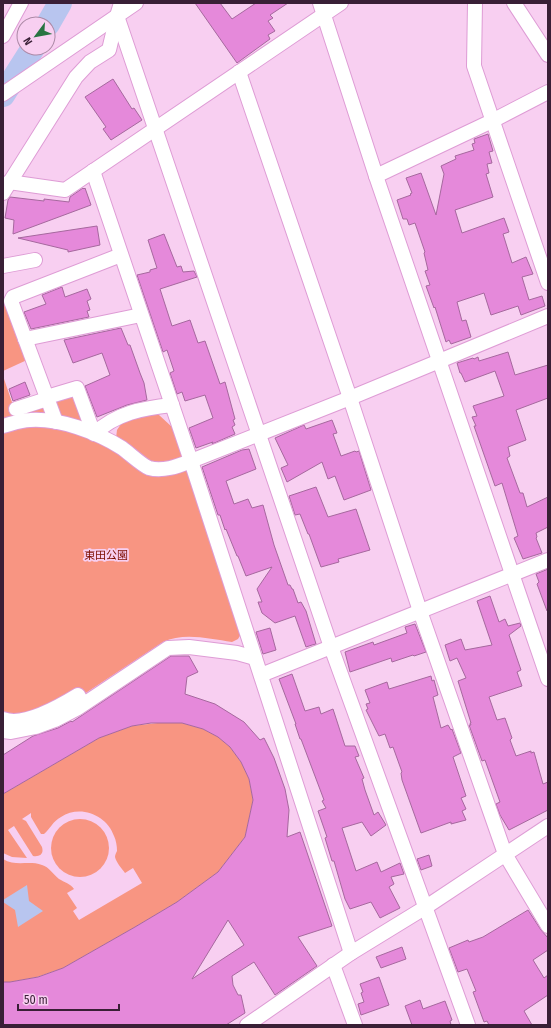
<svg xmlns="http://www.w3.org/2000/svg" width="551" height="1028" font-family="'Fira Sans Condensed','Noto Sans JP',sans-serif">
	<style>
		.green { fill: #f89582 }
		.water { fill: #b8c5ef }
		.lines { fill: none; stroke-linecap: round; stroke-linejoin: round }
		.river { stroke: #b8c5ef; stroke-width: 24 }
		.building { fill: #e589da; stroke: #a6689e; fill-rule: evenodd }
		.minor-casing { stroke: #de9cd5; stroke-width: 16 }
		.minor { stroke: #fff; stroke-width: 14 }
		.labels { text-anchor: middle; stroke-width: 3.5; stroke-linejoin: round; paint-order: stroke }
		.park-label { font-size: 11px; fill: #7c0e00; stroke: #f8cff1 }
	</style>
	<rect width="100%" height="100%" fill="#f8cff1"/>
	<g class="green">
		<path d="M3,303L7,305L27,360L3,371Z"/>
		<path d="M3,376L16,414L55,401L73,393L85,425L116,438L117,430L123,421L149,412L159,415L172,427L241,634L238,639L232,642C210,639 184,632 163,642L63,708L3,722Z"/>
		<path d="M166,722L182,723L203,729L218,737L230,747L241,762L249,779L253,800L245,837L218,872L177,902L135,927L63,968L37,977L10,982H3V859C16,867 29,860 42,865C49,867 53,874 59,879C64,882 71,884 74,889L67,893L77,908L73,911L79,920L142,883L133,868L125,873C122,869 116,862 115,857C115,855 116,853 117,851C117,846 116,840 114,836C107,815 80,804 61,817C53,821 50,829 44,834H41L31,817V813L22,819L26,821L42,847C44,854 40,857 33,856L14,826L8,830L27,858L12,857L3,853V794L99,738L132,726Z"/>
		<circle cx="80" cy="848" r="29"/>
	</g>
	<path class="water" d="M27,885L29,901L43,911L18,927L15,910L3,902V900Z"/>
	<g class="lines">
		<g class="river">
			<path d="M48,24L60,3"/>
			<path d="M3,95L33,48"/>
		</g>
	</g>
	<g class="building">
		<path d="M195,3H220L232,19L256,3H288L270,15L273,18L268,21L275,31L268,35L270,39L237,63Z"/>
		<path d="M113,79L132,109L134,108L142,120L111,140L103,129L106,127L85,97Z"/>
		<path d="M488,134L493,151L489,152L492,163L487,164L489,173L486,174L493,197L455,210L462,233L504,218L509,232L503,234L512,263L526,257L533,274L522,277L529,300L542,296L545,306L521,315L518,306L491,315L484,293L457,302L462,321L466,320L471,337L451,344L449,340L446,342L435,307L434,308L426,286L430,285L425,271L428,270L424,253L425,252L415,223L409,225L407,219H403L397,200L411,195L410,194L412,193L406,178L421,173L436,215L444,174L441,166L456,159L455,156L474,150L472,144L475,143L474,139Z"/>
		<path d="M83,188L84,189L85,188L91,205L13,234L14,220L5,218L8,200L10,197L44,201V199L69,202L70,197Z"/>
		<path d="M97,226L100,245L68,252V250L18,238Z"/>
		<path d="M164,234L177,267L181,266L183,272L194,271L197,277L160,289L172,326L190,320L198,343L205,341L220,384L225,382L235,419L233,420L235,425L232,427L235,434L212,444L213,442L196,448L189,428L213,418L205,395L185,401L182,392L177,394L170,373L174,371L167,350L163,352L137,275L150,272V270L157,268L148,240Z"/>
		<path d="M62,287L65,297L87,289L91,299L87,301L90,310L87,311L89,317L31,329L24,312L46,304L42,295Z"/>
		<path d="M121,328L128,345H130L140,373L144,383L147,400L127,405L97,417L85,386L110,375L102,353L73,363L64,340Z"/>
		<path d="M508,352L515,375L548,365V398L516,410L526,440L508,447L510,456L507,458L520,493H523L527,507L548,497V527L536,533L537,537L536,538L542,553L523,559L514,538L518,536L502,483L495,486L474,426H476L472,417L477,416L473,406L504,396L495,371L465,382L461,373H460L457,363L473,358L474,359L478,357L479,361Z"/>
		<path d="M25,382L30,395L13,401L9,389Z"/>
		<path d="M332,420L337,433L333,434L341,456L355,451L356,452L359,451L371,490L344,500L335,476L328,479L322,462L287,482L281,468L288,465L275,438L304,425L306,429Z"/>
		<path d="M249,449L256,469L226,481L234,504L248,499L252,508L263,505L274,545L288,585H290L292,589H293L298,603L301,602L306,611L316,644L312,645L306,647L295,616L275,623L262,613L258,602H262L257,589L272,567L246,576L238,556H237L226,529L225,530L220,515H218L202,467L242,450Z"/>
		<path d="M316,487L328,517L356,509L370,550L338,559L339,562L321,567L309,534H308L300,514L295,515L289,496Z"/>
		<path d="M548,569V611H547L537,584L539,582L536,574Z"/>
		<path d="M490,596L499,622L505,619L508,626L520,623L521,626L509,635L521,670L517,672L522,686L489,697L497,720L505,718L512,738L510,740L516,756L531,751V753L534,752L543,784L548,782V810L509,830L500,815L496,804L500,802L485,760L482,761L469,725H471L470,723H471L458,681L466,678L457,658L450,661L445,645L461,639L465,650L492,645L477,601Z"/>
		<path d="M415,624L426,652L414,656L413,655L392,662L391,658L350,672L345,652L373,642L374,645L407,633L405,627Z"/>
		<path d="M270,628L276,650L263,654L256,632Z"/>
		<path d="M171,656H189L198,672L187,677L185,694L215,704L244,722L260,740L264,738L274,758L285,789L289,810L287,837L300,832L332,926L298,937L317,966L275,995L254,962L232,976L233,985L238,995H241L245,1013L226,1025H3V982H10L38,977L63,968L135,927L177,902L218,872L245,837L253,800L249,779L241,762L230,747L218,737L203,729L182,723H151L132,726L99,738L3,794V755L33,736L58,728L71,721L72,722ZM228,920L244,945L192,979Z"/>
		<path d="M292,674L305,711L319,707L321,714L333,709L345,746H355L359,756L355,757L364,778L362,779L365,790L374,815L378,812L386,825L371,836L362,822L342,828L356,871L377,862L381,872L400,863L404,874L391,877L394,884L389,887L400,908L380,918L371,902L350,909L345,899L334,861H332L325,838L327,837L318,811L326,808L322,801L324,800L301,739H300L295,724H296L279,679Z"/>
		<path d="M431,676L432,681L434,680L438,695L433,697L441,728L448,725L451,730L452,729L461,753L453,757L466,796L461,798L466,809L462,811L466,820L451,824V822L421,833L402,780L401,773L402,772L393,747L390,748L385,734L379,736L366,710L368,709L366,704L370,703L365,690L387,682L389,689Z"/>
		<path d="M429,855L432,866L421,870L417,859Z"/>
		<path d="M528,910L541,930L548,938V950L533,960L544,978L548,975V995L524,1011L532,1025H489L487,1021L484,1022L473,992L476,991L467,969L458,972L449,948L468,940L469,942L483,937Z"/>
		<path d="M402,947L406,959L381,968L376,957Z"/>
		<path d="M379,977L389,1005L361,1015L358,1004L364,1002L361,993L363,992L360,984Z"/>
		<path d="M420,1000L423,1009L445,1001L452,1020L450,1021L451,1025H412L405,1006Z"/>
	</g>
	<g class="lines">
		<g class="minor-casing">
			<g id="minor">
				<path d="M121,3L117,16L331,647L468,1025"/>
				<path d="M320,3L376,176L548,679"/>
				<path d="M475,3L474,66L548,283"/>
				<path d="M514,3L548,55"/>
				<path d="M3,36L21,3"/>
				<path d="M239,72L350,398L420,611L505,854L548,926"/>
				<path d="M3,94L136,3"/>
				<path d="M93,171L191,461L351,953"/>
				<path d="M376,176L492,121L548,92"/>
				<path d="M9,182L65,190L341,3"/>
				<path d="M3,193L76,77L90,62L109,50L117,16"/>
				<path d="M3,266L35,260"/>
				<path d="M25,339L141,315"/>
				<path d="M47,397L77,388L94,434C116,413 143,408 172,405"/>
				<path d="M16,409L47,399"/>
				<path d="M56,422L11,301L13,297L121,255"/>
				<path d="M3,426C11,424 21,420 30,420C59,418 97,432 122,448C129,453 143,466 149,468C163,472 178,466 191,461L350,398L548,316"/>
				<path d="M261,675L548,560"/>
				<path d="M3,719C23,727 60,706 78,695L83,704"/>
				<path d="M3,731L11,732L36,727L55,720L78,708L168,648L189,647L237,653L255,658"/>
				<path d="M333,965L355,1025"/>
				<path d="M247,1025L351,953L426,907L548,826"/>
			</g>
		</g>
		<use href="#minor" class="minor"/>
	</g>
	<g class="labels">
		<g class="park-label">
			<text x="106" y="559">東田公園</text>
		</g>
	</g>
	<rect width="551" height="1028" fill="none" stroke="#391f36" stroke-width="8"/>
	<g transform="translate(36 36) rotate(238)"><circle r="19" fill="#f8cff1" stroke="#ac89a6"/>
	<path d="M0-3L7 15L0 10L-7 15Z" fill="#287442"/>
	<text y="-6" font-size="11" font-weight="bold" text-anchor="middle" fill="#391f36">N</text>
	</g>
	<path d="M18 1004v6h101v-6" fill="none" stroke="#391f36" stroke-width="2"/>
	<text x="24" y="1004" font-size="12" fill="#391f36" stroke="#f8cff1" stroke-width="3" paint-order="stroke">50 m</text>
</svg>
